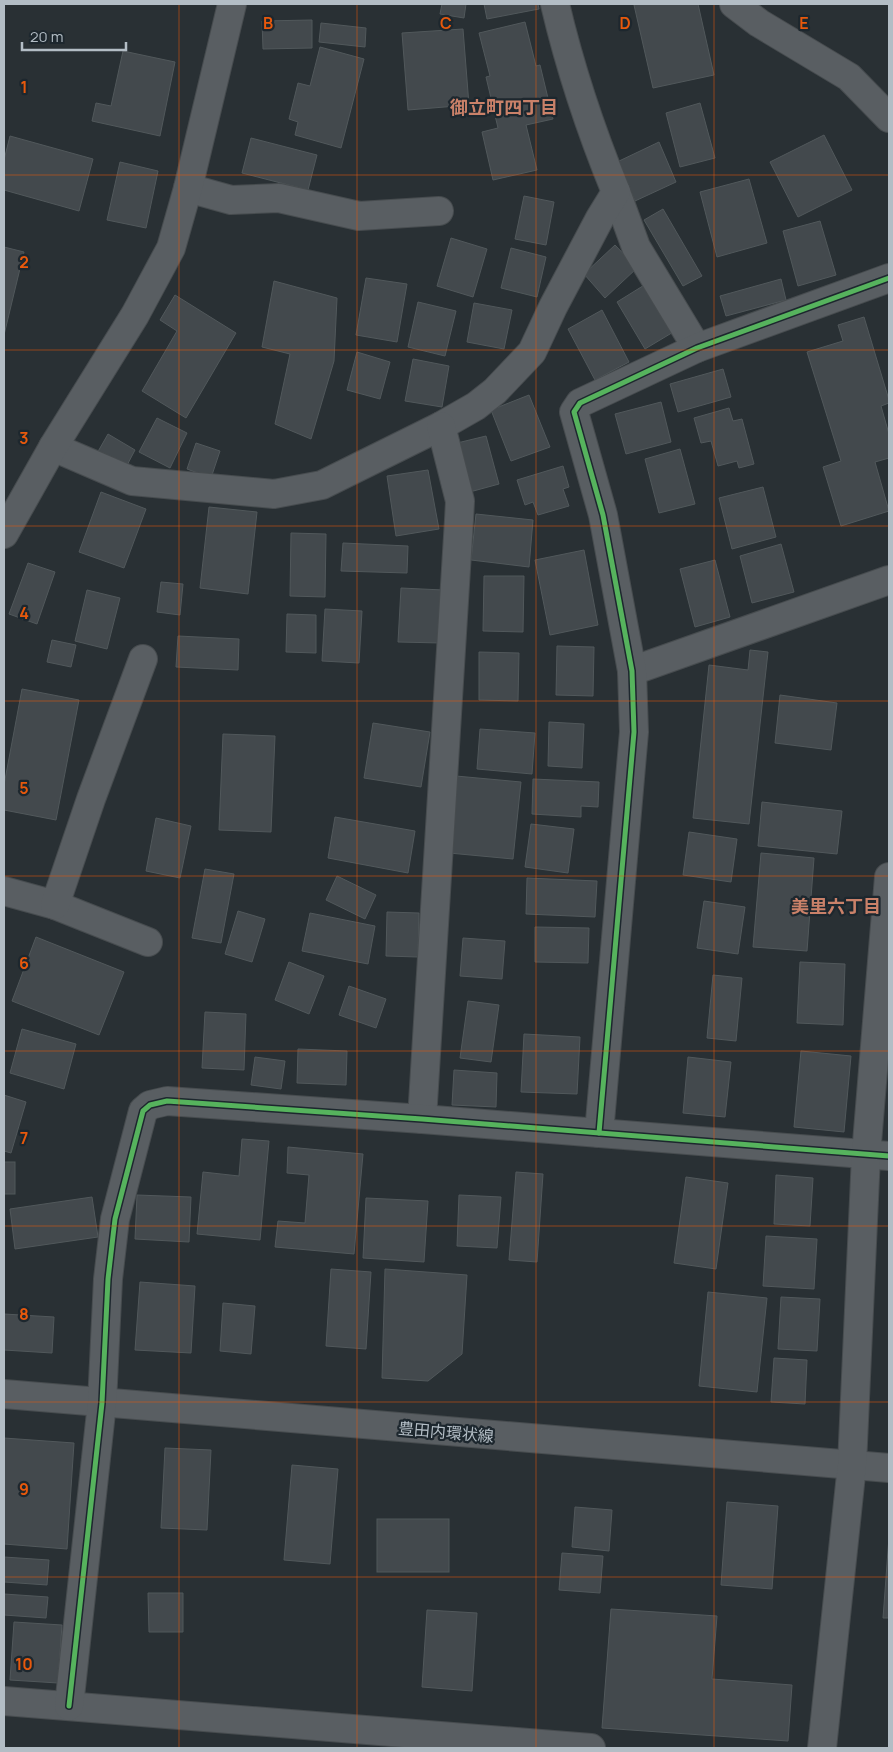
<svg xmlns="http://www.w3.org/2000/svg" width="893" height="1752" font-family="Manrope,'Noto Sans JP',sans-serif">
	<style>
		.building { fill: #43494d; stroke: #51585b }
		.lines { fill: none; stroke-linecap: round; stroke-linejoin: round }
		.minor-casing { stroke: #474c4f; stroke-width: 30 }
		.minor { stroke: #595e62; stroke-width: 28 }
		.cycleway-casing { stroke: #1d272e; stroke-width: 8 }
		.cycleway { stroke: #56b35d; stroke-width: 5 }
		.grid { fill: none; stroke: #e8590c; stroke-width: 1; stroke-opacity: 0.55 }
		.labels { text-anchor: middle; stroke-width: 4.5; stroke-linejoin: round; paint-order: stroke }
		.street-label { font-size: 16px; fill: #b3bdc5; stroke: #1d272e }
		.neighbourhood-label { font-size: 18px; font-weight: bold; fill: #ca8169; stroke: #1d272e }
		.grid-label { font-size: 16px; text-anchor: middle; font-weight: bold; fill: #e8590c; stroke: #1d272e; stroke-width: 4.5; stroke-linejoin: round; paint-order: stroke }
	</style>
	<rect width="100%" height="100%" fill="#293034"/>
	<g class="building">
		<path d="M442,4H466L464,18L440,14Z"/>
		<path d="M484,4H538L539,9L487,19Z"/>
		<path d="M638,4H698L714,75L653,88L634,5Z"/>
		<path d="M312,20V48L263,49L262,21Z"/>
		<path d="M525,22L536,66L540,65L553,119L526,125L537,170L493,180L482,132L498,128L486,77L490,76L479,33Z"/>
		<path d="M321,23L366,28L365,47L319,42Z"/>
		<path d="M463,29L469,105L408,110L402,33Z"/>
		<path d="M320,47L364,59L341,148L295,135L298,122L289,119L298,83L310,86Z"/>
		<path d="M123,51L175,62L160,136L92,121L96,103L111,106Z"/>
		<path d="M700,103L715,158L680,167L666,113Z"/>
		<path d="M824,135L852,190L798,217L770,162Z"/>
		<path d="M10,136L93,159L79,211L4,190V160Z"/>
		<path d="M251,138L317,155L308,190L242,173Z"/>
		<path d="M659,142L676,182L635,201L617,162Z"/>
		<path d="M120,162L158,171L146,228L107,220Z"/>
		<path d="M749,179L767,243L717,257L700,192Z"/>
		<path d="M524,196L554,202L546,245L515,239Z"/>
		<path d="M663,209L702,276L683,286L644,220Z"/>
		<path d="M820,221L836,275L798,286L783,231Z"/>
		<path d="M451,238L487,249L473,297L437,286Z"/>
		<path d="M615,245L637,268L605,298L584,274Z"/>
		<path d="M4,247L24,252L4,335Z"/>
		<path d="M511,248L546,257L537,297L501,288Z"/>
		<path d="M366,278L407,284L397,342L356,335Z"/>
		<path d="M781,279L786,300L726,316L720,296Z"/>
		<path d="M274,281L337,298L334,361L311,439L275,424L290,354L262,347Z"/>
		<path d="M646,284L675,331L645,349L617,302Z"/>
		<path d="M175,295L236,333L186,418L142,391L177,331L160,320Z"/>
		<path d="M418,302L456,311L445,356L408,347Z"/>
		<path d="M474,303L512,310L504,349L467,342Z"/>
		<path d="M602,310L629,362L595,380L568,329Z"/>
		<path d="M864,317L889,400V403L881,406L889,434V458L875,462L889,511L841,526L823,467L841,461L807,352L843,341L838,325Z"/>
		<path d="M357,352L390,362L380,399L347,390Z"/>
		<path d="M413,359L449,366L442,407L405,401Z"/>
		<path d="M723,369L731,397L678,412L670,384Z"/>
		<path d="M529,395L550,447L511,461L491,410Z"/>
		<path d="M661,402L671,442L626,454L615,414Z"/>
		<path d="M729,408L733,421L742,419L754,464L739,468L737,461L718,466L711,441L701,443L694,418Z"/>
		<path d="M157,418L187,433L170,468L139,452Z"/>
		<path d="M108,434L135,450L124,471L96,455Z"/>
		<path d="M486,436L499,484L466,493L453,444Z"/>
		<path d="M196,443L220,451L211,478L187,469Z"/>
		<path d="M680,449L695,504L659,513L645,459Z"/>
		<path d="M563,466L569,487L563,489L569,506L538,515L533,502L525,505L517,480Z"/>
		<path d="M428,470L439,529L396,536L387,476Z"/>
		<path d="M763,487L776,537L732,549L719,498Z"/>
		<path d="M101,492L146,509L124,568L79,552Z"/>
		<path d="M209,507L257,512L248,594L200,588Z"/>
		<path d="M476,514L533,520L529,567L471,560Z"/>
		<path d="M291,533L326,534L325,597L290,596Z"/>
		<path d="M343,543L408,546L407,573L341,571Z"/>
		<path d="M781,544L794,592L752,603L740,556Z"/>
		<path d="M584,550L598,625L550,635L535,560Z"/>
		<path d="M715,560L730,617L695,627L680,569Z"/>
		<path d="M28,563L55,572L37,624L9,614Z"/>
		<path d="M484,576H524L523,632L483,631Z"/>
		<path d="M161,582L183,584L180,615L157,612Z"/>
		<path d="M401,588L443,590L441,643L398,642Z"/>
		<path d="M87,590L120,598L107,649L75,641Z"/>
		<path d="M325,609L362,611L359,663L322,661Z"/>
		<path d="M287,614L316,615V653L286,652Z"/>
		<path d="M178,636L239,639L238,670L176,667Z"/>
		<path d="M52,640L76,645L71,667L47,662Z"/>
		<path d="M557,646L594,647L593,696L556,695Z"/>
		<path d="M750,650L768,652L749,824L693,818L709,665L748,670Z"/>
		<path d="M479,652L519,653L518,701L479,700Z"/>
		<path d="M22,689L79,700L56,820L4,810V785Z"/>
		<path d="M780,695L837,703L831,750L775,743Z"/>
		<path d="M549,722L584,724L582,768L548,766Z"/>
		<path d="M373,723L430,732L421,787L364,778Z"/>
		<path d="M480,729L535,733L532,774L477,769Z"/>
		<path d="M223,734L275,736L271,832L219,830Z"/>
		<path d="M456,776L521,782L513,859L449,853Z"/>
		<path d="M533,779L599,782L598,807L581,806V817L532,814Z"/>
		<path d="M762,802L842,811L837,854L758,846Z"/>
		<path d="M335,817L415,831L408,873L328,858Z"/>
		<path d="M156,818L191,826L180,878L146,871Z"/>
		<path d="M531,824L574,829L568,873L525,867Z"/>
		<path d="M689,832L737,839L731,882L683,875Z"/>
		<path d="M761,853L814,858L807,951L753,947Z"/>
		<path d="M205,869L234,874L221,943L192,938Z"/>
		<path d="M337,876L376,895L365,919L326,900Z"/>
		<path d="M527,878L597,881L595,917L526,914Z"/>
		<path d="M704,901L745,907L738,954L697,948Z"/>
		<path d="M238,911L265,919L252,962L225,954Z"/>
		<path d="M387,912L419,913L418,957L386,956Z"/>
		<path d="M310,913L375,926L368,964L302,951Z"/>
		<path d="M535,927L589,928L588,963L535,962Z"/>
		<path d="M36,937L124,972L99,1035L12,1001Z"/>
		<path d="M463,938L505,941L502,979L460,976Z"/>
		<path d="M289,962L324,976L309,1014L275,1000Z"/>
		<path d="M800,962L845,964L843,1025L797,1023Z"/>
		<path d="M713,975L742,978L736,1041L707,1038Z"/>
		<path d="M349,986L386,999L376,1028L339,1015Z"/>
		<path d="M468,1001L499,1005L491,1062L460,1058Z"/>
		<path d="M205,1012L246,1014L244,1070L202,1068Z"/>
		<path d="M22,1029L76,1044L64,1089L10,1073Z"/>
		<path d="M524,1034L580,1037L577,1094L521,1092Z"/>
		<path d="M298,1049L347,1051L346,1085L297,1083Z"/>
		<path d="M801,1051L851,1056L844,1132L794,1127Z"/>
		<path d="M255,1057L285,1061L281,1089L251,1085Z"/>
		<path d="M688,1057L731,1062L725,1117L683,1113Z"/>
		<path d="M454,1070L497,1073L496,1107L452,1105Z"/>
		<path d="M4,1095L26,1102L11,1153L4,1151Z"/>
		<path d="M242,1139L269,1141L260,1240L197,1234L203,1172L239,1176Z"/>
		<path d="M288,1147L363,1154L354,1254L275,1247L278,1221L305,1223L309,1175L287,1173Z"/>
		<rect x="4" y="1162" width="11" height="32"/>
		<path d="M516,1172L543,1174L537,1262L509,1260Z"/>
		<path d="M776,1175L813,1178L810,1226L774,1224Z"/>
		<path d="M686,1177L728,1183L716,1269L674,1263Z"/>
		<path d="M137,1195L191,1197L189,1242L135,1239Z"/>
		<path d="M459,1195L501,1197L497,1248L457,1246Z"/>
		<path d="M92,1197L98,1237L15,1249L10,1209Z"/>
		<path d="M366,1198L428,1201L424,1262L363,1258Z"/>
		<path d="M766,1236L817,1239L814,1289L763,1286Z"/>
		<path d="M331,1269L371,1272L366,1349L326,1346Z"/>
		<path d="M385,1269L467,1275L462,1354L428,1381L382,1378Z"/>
		<path d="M140,1282L195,1286L191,1353L135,1350Z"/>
		<path d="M708,1292L767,1298L757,1392L699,1386Z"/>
		<path d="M781,1297L820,1299L817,1351L778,1349Z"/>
		<path d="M223,1303L255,1306L251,1354L220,1351Z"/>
		<path d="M4,1314L54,1317L52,1353L4,1350Z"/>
		<path d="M774,1358L807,1360L805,1404L771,1402Z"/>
		<path d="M4,1438L74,1443L67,1549L4,1544Z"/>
		<path d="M165,1448L211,1450L207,1530L161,1528Z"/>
		<path d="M292,1465L338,1469L330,1564L284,1560Z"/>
		<path d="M727,1502L778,1506L772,1589L721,1585Z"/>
		<path d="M575,1507L612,1510L609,1551L572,1547Z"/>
		<rect x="377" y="1519" width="72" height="53"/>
		<path d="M889,1537V1618H883Z"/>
		<path d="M562,1553L603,1556L600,1593L559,1590Z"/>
		<path d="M4,1557L49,1560L47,1585L4,1582Z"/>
		<path d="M148,1593H183V1632H149Z"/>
		<path d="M4,1594L48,1597L46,1618L4,1615Z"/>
		<path d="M611,1609L717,1616L712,1679L792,1685L788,1741L602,1728Z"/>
		<path d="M427,1610L477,1613L472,1691L422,1687Z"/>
		<path d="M14,1622L62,1625L58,1683L10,1680Z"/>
	</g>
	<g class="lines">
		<g class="minor-casing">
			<g id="minor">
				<path d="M734,4L759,23L849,77L889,118"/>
				<path d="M188,188L231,200L279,198L359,216L439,211"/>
				<path d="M616,192L636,247L697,348"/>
				<path d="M53,447L132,481L274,494L322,485L441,426L476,406L495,391L532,352L553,307L600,218L616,192C591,131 570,68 555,4"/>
				<path d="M4,534L53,447L135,315L171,248L188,188L232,4"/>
				<path d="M632,671L889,580"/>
				<path d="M4,891L55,905L148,942"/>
				<path d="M55,905L91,799L143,659"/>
				<path d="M422,1119L459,520L460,501L441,426"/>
				<path d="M599,1133L634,732L632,671L603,515L574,412L580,403L697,348L889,278"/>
				<path d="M4,1394L889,1468"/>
				<path d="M4,1701L591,1748"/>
				<path d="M69,1706L102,1403L108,1279L115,1219L143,1111L150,1105L167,1101L422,1119L889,1156"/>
				<path d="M822,1748L852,1465L866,1155L889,877"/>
			</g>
		</g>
		<use href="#minor" class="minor"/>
		<g class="cycleway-casing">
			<g id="cycleway">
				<path d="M599,1133L634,732L632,671L603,515L574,412L580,403L697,348L889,278"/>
				<path d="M69,1706L102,1403L108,1279L115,1219L143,1111L150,1105L167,1101L422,1119L889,1156"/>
			</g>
		</g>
		<use href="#cycleway" class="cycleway"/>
	</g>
	<path class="grid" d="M179,4V1748M357,4V1748M536,4V1748M714,4V1748M4,175H889M4,350H889M4,526H889M4,701H889M4,876H889M4,1051H889M4,1226H889M4,1402H889M4,1577H889"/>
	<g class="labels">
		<g class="street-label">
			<text transform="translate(446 1432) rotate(5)" y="6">豊田内環状線</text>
		</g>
		<g class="neighbourhood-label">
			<text x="504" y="114">御立町四丁目</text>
			<text x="836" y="913">美里六丁目</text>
		</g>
	</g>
	<g class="grid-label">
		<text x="268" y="29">B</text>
		<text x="446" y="29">C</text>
		<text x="625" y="29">D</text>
		<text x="804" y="29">E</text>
		<text x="24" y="93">1</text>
		<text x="24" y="268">2</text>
		<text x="24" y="444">3</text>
		<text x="24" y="619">4</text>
		<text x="24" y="794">5</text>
		<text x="24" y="969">6</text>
		<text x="24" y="1144">7</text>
		<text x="24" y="1320">8</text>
		<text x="24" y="1495">9</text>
		<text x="24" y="1670">10</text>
	</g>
	<rect width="893" height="1752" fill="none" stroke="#b3bdc5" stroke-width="10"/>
	<path d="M22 42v8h104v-8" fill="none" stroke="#b3bdc5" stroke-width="2.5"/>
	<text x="30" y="42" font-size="15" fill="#b3bdc5" stroke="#1d272e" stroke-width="4" paint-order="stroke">20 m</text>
</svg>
